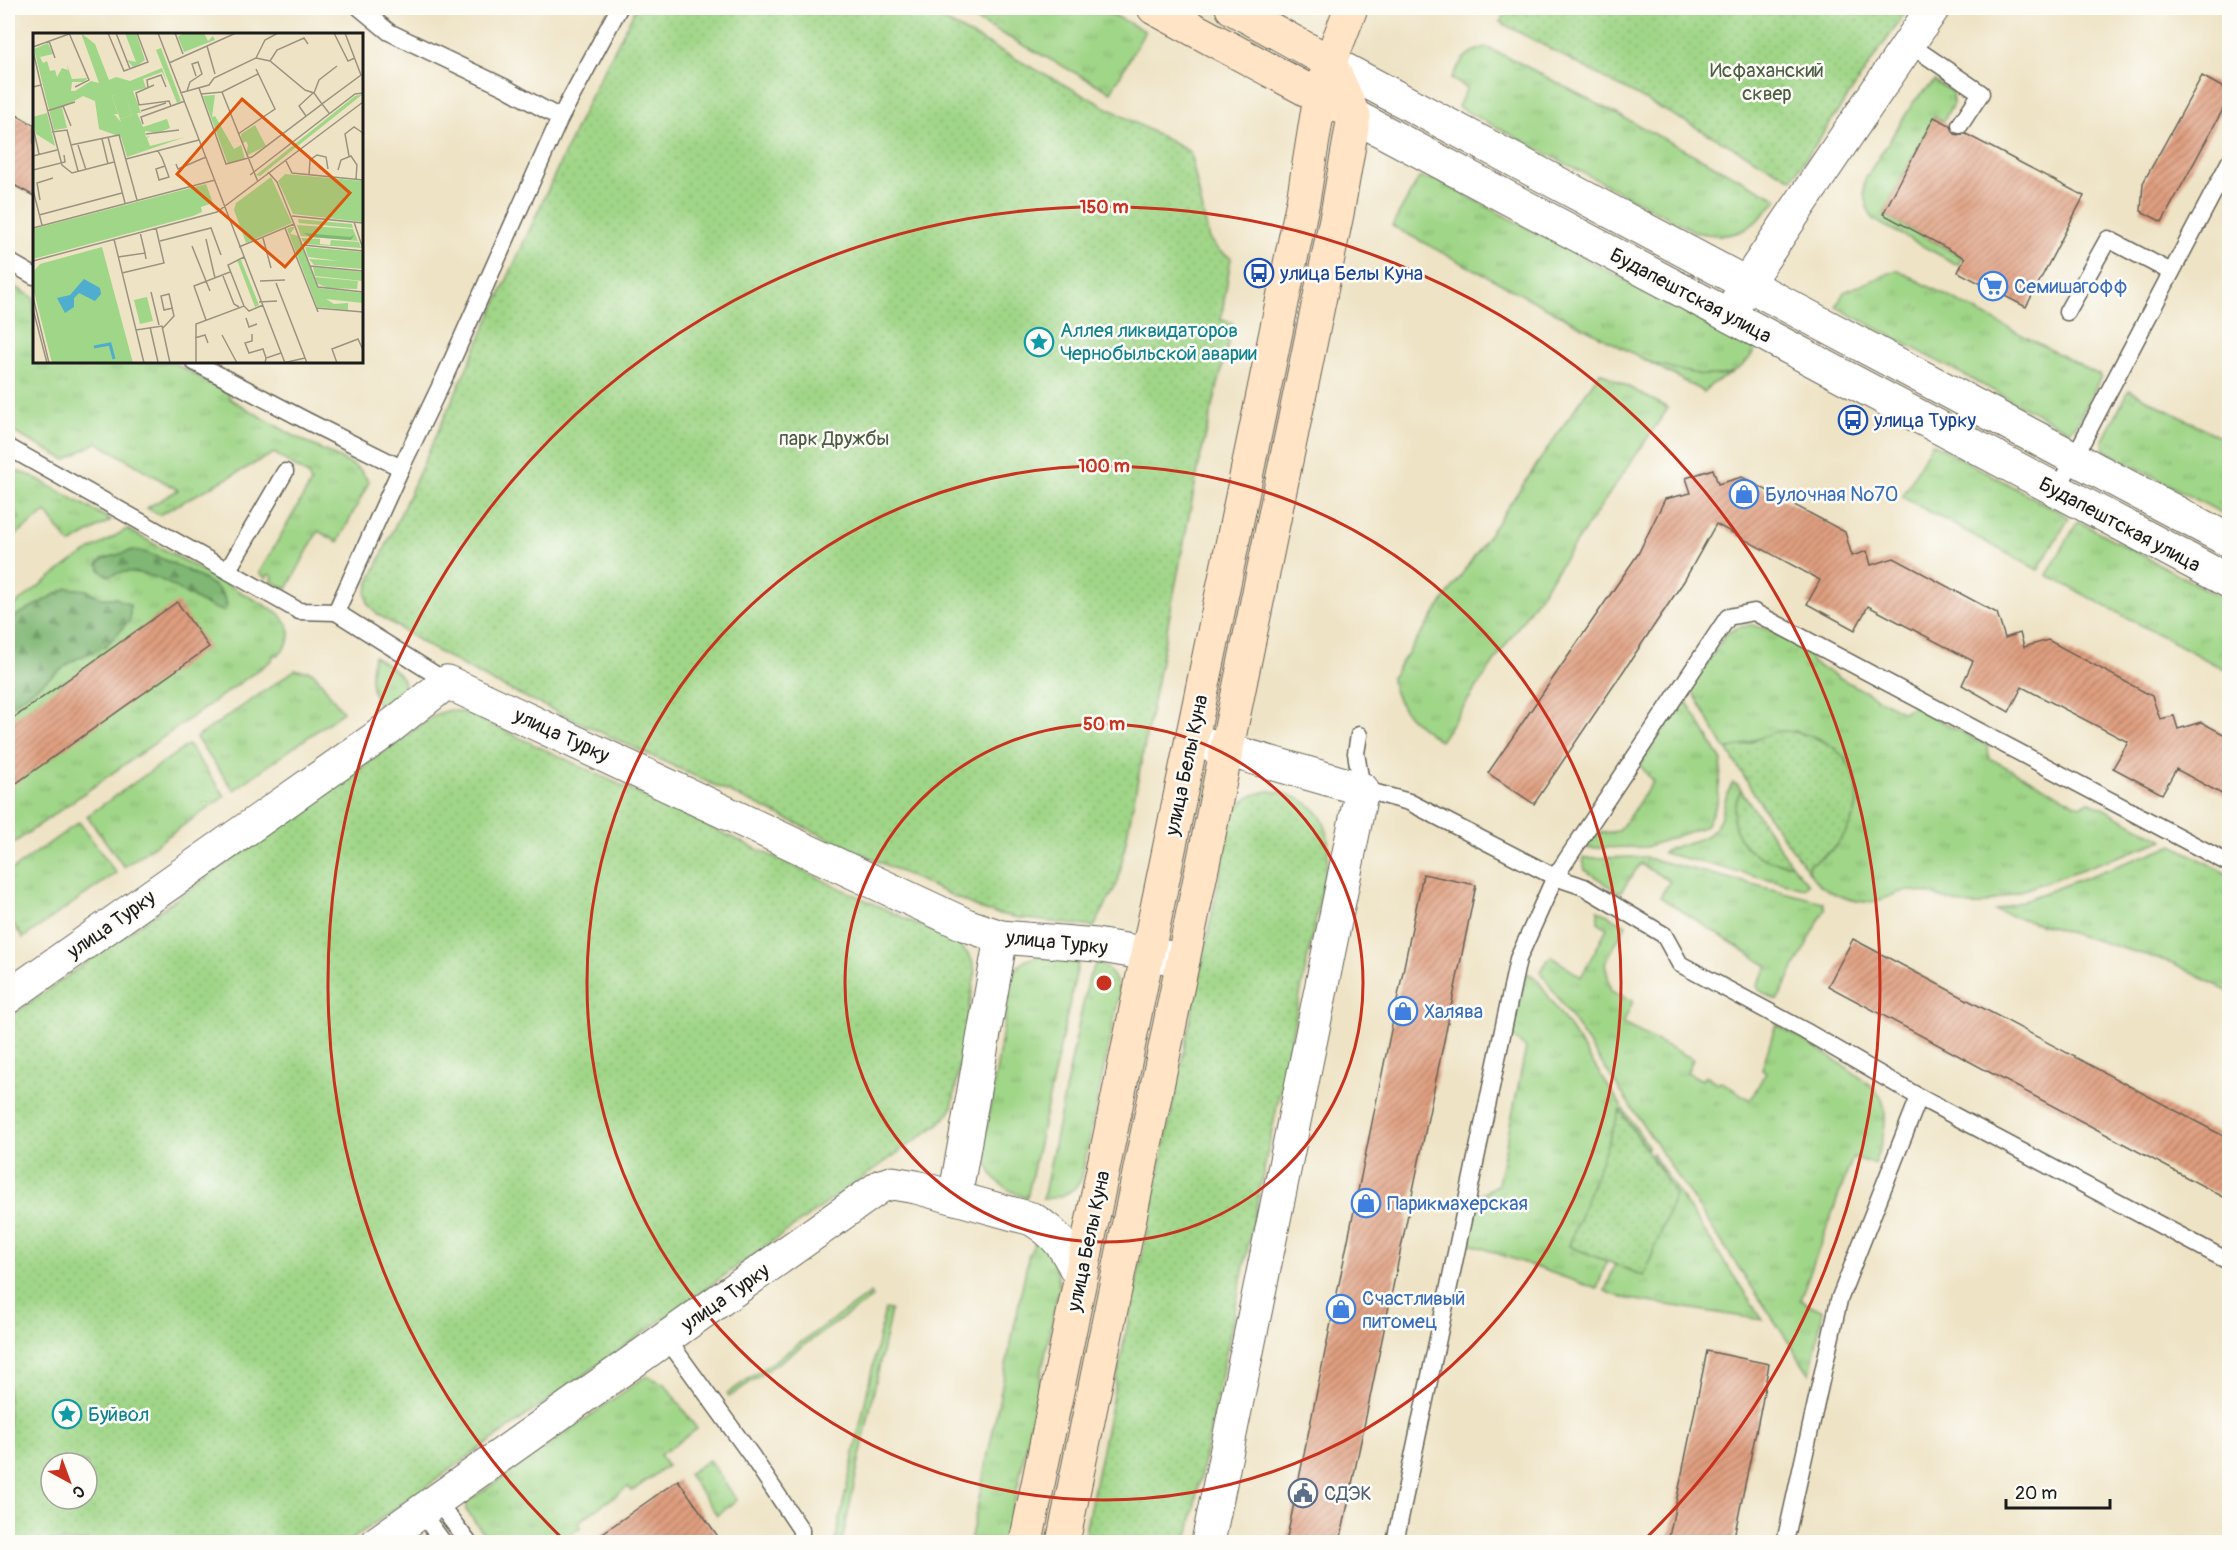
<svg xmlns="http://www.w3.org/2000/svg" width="2237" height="1550" font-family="Pangolin,sans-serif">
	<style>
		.grass { fill: url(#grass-tufts); stroke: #5e7952; stroke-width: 1.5 }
		.forest { fill: url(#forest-firs); stroke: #4e6a48; stroke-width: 1.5 }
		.wetland { fill: url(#wetland-marsh); stroke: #5e7952; stroke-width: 1.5 }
		.park { fill: url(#park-dots); stroke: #5e7952; stroke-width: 1.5; fill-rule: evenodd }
		.building { fill: url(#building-hatch) }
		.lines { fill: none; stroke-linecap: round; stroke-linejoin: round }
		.lane-casing { stroke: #666257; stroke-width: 19 }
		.street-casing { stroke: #666257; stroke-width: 35 }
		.secondary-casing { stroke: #666257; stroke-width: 35 }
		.lane { stroke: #fff; stroke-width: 16 }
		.street { stroke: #fff; stroke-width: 33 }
		.secondary { stroke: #ffe4c6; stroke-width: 33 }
		.ring { fill: none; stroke: #c8321e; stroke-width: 3 }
		.labels { text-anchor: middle; stroke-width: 5; stroke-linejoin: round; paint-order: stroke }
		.park-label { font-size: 20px; fill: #4a5d42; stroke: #fdfcf7 }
		.transit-label { font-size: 20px; fill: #164399; stroke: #fdfcf7; text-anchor: start }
		.shop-label { font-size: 20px; fill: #366cbe; stroke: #fdfcf7; text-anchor: start }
		.street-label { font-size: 20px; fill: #1c1c1c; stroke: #fdfcf7 }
		.culture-label { font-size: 20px; fill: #0d838f; stroke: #fdfcf7; text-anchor: start }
		.service-label { font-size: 20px; fill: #4e5e75; stroke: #fdfcf7; text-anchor: start }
		.inset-river { fill: none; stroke: #4fadce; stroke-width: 3 }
		.inset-road { fill: none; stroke: #9a9381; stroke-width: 1.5 }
		.view { fill: #de560d; fill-opacity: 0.15; stroke: #de560d; stroke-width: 3 }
		.inset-edge { fill: none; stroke: #1c1c1c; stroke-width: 3 }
		.centre { fill: #c8321e; stroke: #fdfcf7; stroke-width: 3 }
		.ring-label { font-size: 18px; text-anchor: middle; font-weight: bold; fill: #c8321e; stroke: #fdfcf7; stroke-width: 5; stroke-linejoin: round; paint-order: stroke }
	</style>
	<defs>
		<pattern id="grass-tufts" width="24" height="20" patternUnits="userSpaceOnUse" patternTransform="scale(1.5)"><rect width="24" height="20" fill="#a0d688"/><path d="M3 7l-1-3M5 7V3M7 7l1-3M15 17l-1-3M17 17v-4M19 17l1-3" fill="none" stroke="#89b775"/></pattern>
		<pattern id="forest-firs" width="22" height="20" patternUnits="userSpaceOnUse" patternTransform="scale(1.5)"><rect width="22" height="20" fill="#80b774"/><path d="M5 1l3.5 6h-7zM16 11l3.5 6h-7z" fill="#68945e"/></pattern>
		<pattern id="wetland-marsh" width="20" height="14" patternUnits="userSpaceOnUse" patternTransform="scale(1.5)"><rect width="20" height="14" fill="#a0d688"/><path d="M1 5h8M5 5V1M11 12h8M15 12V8" fill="none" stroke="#89b775"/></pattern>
		<pattern id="park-dots" width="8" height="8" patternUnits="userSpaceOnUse" patternTransform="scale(1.5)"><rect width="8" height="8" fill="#a0d688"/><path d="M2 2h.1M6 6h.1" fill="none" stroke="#89b775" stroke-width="1.8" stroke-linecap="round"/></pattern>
		<pattern id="building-hatch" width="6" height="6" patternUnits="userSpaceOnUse" patternTransform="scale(1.5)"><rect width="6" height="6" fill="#df9e7f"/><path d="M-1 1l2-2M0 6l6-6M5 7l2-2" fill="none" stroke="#b48067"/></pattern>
	</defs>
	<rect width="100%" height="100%" fill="#fdfcf7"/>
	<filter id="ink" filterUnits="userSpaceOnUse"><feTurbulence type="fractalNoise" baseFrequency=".0167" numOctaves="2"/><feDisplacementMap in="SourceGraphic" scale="12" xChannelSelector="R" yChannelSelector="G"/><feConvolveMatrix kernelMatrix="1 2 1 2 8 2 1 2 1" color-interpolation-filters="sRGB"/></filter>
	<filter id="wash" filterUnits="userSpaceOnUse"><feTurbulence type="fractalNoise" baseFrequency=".008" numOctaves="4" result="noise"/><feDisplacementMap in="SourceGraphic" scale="24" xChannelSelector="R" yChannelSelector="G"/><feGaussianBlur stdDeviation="1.35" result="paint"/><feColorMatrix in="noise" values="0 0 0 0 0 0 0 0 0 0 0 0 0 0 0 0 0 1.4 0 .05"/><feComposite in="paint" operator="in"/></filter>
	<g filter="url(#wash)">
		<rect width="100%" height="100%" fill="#eee3c5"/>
		<g class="grass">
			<path d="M954,8H1100L1145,31L1111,92Z"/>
			<path d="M1485,47L1514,60L1778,199C1751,229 1738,242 1696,232L1458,107L1467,88L1451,79C1463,59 1462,55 1485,47Z"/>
			<path d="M1935,81L1952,92L1953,104L1943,121L1934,117L1883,214L1962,257L1958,265L1874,220C1866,208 1862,194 1865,179L1915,100Z"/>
			<path d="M1419,178L1437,180L1755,349C1734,393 1684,372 1649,362L1392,226Z"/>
			<path d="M1897,270L2101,376L2077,424L2069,431L1836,307L1844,292Z"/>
			<path d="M8,283L34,298V362H172L229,393L230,399L294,436L351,464L361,471L369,482L338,542L318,531L287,589L271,581L273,577L269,574L266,578L259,573L311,483L308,475L274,453L159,515L147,508L178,490L97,442L66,460L8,429Z"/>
			<path d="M1600,372L1668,408L1440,741C1414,723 1397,710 1391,678Z"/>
			<path d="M2129,390L2229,442V517L2104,450L2103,440Z"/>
			<path d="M1932,443L2069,517L2038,570L1904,498L1903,496Z"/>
			<path d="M16,471L32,476L111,520L70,544L46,512L8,541V527L19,518L8,502V473Z"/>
			<path d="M2078,521L2229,602V672L2047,575Z"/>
			<path d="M127,529L277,612C294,629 295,638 278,655H273L272,660L8,847V610L72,561Z"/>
			<path d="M1751,625L1770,630L1808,650L1812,663L1903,712L1913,706L1988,746L1989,758L2080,806L2089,801L2164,840L1981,905C1956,908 1933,890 1908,891C1894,892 1880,903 1867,902C1847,901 1810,888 1808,865C1812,862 1817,861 1821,858C1839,849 1849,827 1856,809L1836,749L1818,738L1795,731L1752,740L1734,750L1727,749L1723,746L1691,688L1726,634L1737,628Z"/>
			<path d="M374,656C408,678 416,684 381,711C371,692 368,677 374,656Z"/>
			<path d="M295,670L309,671L315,674L343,712L234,790L196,738Z"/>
			<path d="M1684,697L1722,761L1717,803L1706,826L1646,847L1585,848L1593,834L1619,831L1653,782L1640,765Z"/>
			<path d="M188,745L225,796L124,867L87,816Z"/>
			<path d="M1733,783L1738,785L1741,790C1720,829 1750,863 1791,864L1808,884L1804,888L1663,853C1676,842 1703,844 1715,828C1725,815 1723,795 1733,783Z"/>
			<path d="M79,822L116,873L23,938L8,916V873Z"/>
			<path d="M2173,845L2229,875V992L2173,963L1995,911Z"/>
			<path d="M1643,857L1823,902L1825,909L1777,1001L1759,990L1757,985L1768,966L1660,897L1670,881L1640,864L1620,893L1585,870L1583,858Z"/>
			<path d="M1598,910L1626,925L1605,963L1611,991L1633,1001L1623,1024L1693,1059L1687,1072L1702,1080L1705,1076L1718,1083L1720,1081L1750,1100L1766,1072L1762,1069L1776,1024C1797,1037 1877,1081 1883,1102C1889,1123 1881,1145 1874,1164L1853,1157L1800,1300L1823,1311L1810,1374L1540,971L1551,956L1581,977L1607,928L1598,922Z"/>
			<path d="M1040,956L1079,960L1027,1198C999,1188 989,1177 983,1148L1012,977C1018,963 1025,959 1040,956Z"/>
			<path d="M1097,961C1110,970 1119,979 1119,995L1081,1180C1072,1194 1059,1198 1043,1199L1080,1018L1089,977Z"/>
			<path d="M1527,973L1537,979L1648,1146L1646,1149L1621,1111L1569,1246L1607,1261L1597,1289L1468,1243L1479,1196L1498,1184L1526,1048L1511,1036Z"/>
			<path d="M1652,1153L1763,1320L1623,1298L1605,1291L1615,1264L1644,1276L1675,1194L1651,1156Z"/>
			<path d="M1036,1241C1051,1252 1059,1269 1059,1288L1006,1542H970L1029,1254Z"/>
			<path d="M871,1293L873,1297L729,1397L727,1394Z"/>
			<path d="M885,1309L891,1310L842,1542H835Z"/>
			<path d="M646,1376L665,1384L697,1429L660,1455L667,1466L632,1491L628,1487L578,1522L581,1527L559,1542H490L466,1510V1503Z"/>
			<path d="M709,1460L737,1500L717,1515L688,1474Z"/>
		</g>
		<g class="forest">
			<path d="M133,550C151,551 206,578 220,591C223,595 225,599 227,604L223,611C191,603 167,574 131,572C124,571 115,574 108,576L101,571L98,564L103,559Z"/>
			<path d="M67,588L87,590L101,598H116L130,605V620L106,646L74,660L8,708V620Z"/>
		</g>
		<path class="wetland" d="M1649,362C1676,369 1705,380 1733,373L1713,383L1704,392Z"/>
		<g class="park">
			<path d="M636,8H921L1190,152L1209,239L1219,251L1231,258L1221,320L1233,323L1200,459L1118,882L1094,927L1019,918L985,911L495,683L431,648L377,614L368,604L366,594L369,583L590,97Z"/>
			<path d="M1509,8H1908L1792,179L1500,22Z"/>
			<path d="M450,710L467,713L955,942C967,951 974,959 975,974L952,1108L947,1116L937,1125L348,1542H8V1018L437,714ZM51,1463H87V1499H51Z"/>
			<path d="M1779,731C1845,731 1883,789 1838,843C1829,854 1819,858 1808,865L1810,873L1770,819L1727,749C1740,750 1763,734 1779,731Z"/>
			<path d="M1741,790L1791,864C1749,863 1719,831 1741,790Z"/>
			<path d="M1269,791C1298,793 1326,808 1328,840C1329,848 1327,856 1327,864L1187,1542H1083L1231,821C1239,802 1249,794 1269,791Z"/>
			<path d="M1620,1110L1675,1194L1644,1276L1569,1246Z"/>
		</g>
		<g id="blocks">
			<g class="building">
				<path d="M2202,76L2229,91V98L2162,222L2141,211L2143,183Z"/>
				<path d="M8,110L34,125V196L8,182Z"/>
				<path d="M1934,117L1950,125L1955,134L1960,135L1966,134L2084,196L2026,307L1958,272L1965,258L1883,214Z"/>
				<path d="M1713,469L1718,484L1742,477L1845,532L1852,556L1867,551L1871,565L1894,558L1997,613L2005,638L2020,633L2024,647L2048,640L2152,696L2160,719L2174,716L2178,729L2201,722L2229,737V798L2176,769L2162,794L2113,768L2128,742L2022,687L2009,712L1962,685L1973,661L1868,606L1855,630L1807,604L1820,580L1716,524L1684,581L1534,804L1488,773L1638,554L1665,499L1691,493L1686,478Z"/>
				<path d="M177,602L209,647L8,789V722Z"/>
				<path d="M1423,874L1476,885L1461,959L1340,1542H1286Z"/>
				<path d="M1853,939L2229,1139V1200L1828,986Z"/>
				<path d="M1707,1351L1769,1364L1762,1403L1733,1542H1668Z"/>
				<path d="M678,1480L722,1542H590L624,1518Z"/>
			</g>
		</g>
	</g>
	<g filter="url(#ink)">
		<use href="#blocks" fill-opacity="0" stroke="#666257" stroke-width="1.5"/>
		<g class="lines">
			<g class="lane-casing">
				<g id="lane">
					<path d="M360,8L389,32L504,87L560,118"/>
					<path d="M1909,44L1981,93L1960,125"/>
					<path d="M8,261L34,276"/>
					<path d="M2067,312L2108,239L2171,272"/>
					<path d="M194,362L309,422L401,468"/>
					<path d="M8,447L299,611L336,612"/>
					<path d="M2057,490L2230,161"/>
					<path d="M228,570L285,472"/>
					<path d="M447,682L336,612L401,468L446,374L560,118L619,8"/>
					<path d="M1359,735L1356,753L1362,789L1409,802L1555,877L1584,887L1664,935L1680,964L1805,1031L1919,1097L2230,1262"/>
					<path d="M667,1339L751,1455L801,1530V1542"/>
					<path d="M437,1501L468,1542"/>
					<path d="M421,1512L443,1542"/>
					<path d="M1395,1542L1518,959L1555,877L1728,617L1754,612L2230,864"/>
					<path d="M1785,1542L1839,1300L1919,1097"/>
				</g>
			</g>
			<g class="street-casing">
				<g id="street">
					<path d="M1330,62L2230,541"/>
					<path d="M1354,116L2230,582"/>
					<path d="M1736,303L1746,284L1933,8"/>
					<path d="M1192,740L1362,789L1208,1542"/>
					<path d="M8,997L376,738L447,682L966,925L1001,937L1096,945L1183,960"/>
					<path d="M955,1198L1001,937"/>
					<path d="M378,1542L881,1186L892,1183L916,1187L1032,1219C1059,1235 1067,1250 1080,1277"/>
				</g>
			</g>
			<g class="secondary-casing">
				<g id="secondary">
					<path d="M1154,8L1337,106"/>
					<path d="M1232,8L1330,62"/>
					<path d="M1026,1542L1303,201L1320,96L1330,62L1351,8"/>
					<path d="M1063,1542L1337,214L1354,116L1330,62"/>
				</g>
			</g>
			<use href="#lane" class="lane"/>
			<use href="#street" class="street"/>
			<use href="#secondary" class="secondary"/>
		</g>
	</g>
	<g class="ring">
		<circle cx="1104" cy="983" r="259"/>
		<circle cx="1104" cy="983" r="517"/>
		<path d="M565 1541A776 776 0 1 1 1643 1541"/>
	</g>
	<defs>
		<g id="bus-ring" transform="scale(1.5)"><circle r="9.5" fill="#fdfcf7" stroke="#1a4fb4" stroke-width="1.5"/><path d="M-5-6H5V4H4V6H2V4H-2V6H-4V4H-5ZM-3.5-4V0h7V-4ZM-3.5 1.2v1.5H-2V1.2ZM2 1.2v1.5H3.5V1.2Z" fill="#1a4fb4"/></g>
		<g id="supermarket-ring" transform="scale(1.5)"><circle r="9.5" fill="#fdfcf7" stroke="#3f7fe0" stroke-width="1.5"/><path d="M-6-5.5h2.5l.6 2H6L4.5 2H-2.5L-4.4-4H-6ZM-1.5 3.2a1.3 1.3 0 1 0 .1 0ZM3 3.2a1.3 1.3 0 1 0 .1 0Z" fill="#3f7fe0"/></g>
		<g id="sight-ring" transform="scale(1.5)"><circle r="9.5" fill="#fdfcf7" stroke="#0f9aa8" stroke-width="1.5"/><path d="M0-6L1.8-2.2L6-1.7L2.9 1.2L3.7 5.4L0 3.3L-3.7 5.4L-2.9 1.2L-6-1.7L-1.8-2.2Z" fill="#0f9aa8"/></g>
		<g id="shop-ring" transform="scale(1.5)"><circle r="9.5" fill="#fdfcf7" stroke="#3f7fe0" stroke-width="1.5"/><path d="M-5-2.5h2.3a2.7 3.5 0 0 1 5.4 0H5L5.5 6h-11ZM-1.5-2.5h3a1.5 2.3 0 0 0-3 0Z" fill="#3f7fe0"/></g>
		<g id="civic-ring" transform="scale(1.5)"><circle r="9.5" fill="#fdfcf7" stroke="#5c6f8a" stroke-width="1.5"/><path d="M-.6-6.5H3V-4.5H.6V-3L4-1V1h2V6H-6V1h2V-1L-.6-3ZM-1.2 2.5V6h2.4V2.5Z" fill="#5c6f8a"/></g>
	</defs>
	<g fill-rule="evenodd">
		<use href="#bus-ring" x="1259" y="273"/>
		<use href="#supermarket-ring" x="1993" y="286"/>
		<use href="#sight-ring" x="1039" y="342"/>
		<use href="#bus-ring" x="1853" y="420"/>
		<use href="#shop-ring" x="1744" y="494"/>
		<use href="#shop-ring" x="1403" y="1011"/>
		<use href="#shop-ring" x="1366" y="1203"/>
		<use href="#shop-ring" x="1341" y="1309"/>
		<use href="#sight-ring" x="67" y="1414"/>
		<use href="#civic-ring" x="1303" y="1493"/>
	</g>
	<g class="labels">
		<g class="park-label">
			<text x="1767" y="77">Исфаханский<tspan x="1767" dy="23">сквер</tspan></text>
			<text x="834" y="445">парк Дружбы</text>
		</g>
		<g class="transit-label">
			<text x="1280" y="280">улица Белы Куна</text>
			<text x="1874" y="427">улица Турку</text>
		</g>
		<g class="shop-label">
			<text x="2014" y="293">Семишагофф</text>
			<text x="1765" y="501">Булочная №70</text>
			<text x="1424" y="1018">Халява</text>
			<text x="1387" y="1210">Парикмахерская</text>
			<text x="1362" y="1305">Счастливый<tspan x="1362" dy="23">питомец</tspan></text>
		</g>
		<g class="street-label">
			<text transform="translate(1691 295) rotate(28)" y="7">Будапештская улица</text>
			<text transform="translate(2120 524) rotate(28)" y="7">Будапештская улица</text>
			<text transform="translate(562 735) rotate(25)" y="7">улица Турку</text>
			<text transform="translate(1186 765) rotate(-78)" y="7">улица Белы Куна</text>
			<text transform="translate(111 924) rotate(-35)" y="7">улица Турку</text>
			<text transform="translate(1057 942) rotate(6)" y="7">улица Турку</text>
			<text transform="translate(1088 1241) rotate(-78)" y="7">улица Белы Куна</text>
			<text transform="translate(725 1297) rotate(-35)" y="7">улица Турку</text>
		</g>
		<g class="culture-label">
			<text x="1060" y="337">Аллея ликвидаторов<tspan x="1060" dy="23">Чернобыльской аварии</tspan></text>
			<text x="88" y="1421">Буйвол</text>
		</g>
		<g class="service-label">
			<text x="1324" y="1500">СДЭК</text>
		</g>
	</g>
	<g transform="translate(33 33)">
		<rect width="330" height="330" fill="#eee3c5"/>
		<path d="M48,0L62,11L76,47L83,44L97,48L129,35L134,49L129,39L110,46L113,55L100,58L108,80H104L110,94L134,86L137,95L125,100L112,98L113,104L117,103L114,105L117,113L152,104L94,124L88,104L66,96L62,68L50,63L29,75L34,95L21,97L1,16L15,10L20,21L7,24L10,30L14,28L17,38L22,37L24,44L29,35L35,37L34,32L39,46L55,45L50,49H39L38,58H42L58,48L66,50ZM91,59L99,82L87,86L85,81L88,89L81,81H85L79,63ZM92,0H103L112,27L105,32L100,34L94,27L103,29ZM150,0H171L175,8L180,3L182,7L151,19L145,4ZM128,15L148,68L144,70L123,17ZM182,62L179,84L182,83L201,116L208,112L212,126L195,131L170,63ZM14,80L22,113L3,101L0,90V84ZM222,92L233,113L213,123L215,112L213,108L209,111L208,101ZM265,186L319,191L320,195L266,190ZM264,192L320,196L325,208L268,203ZM258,194H262L257,201L266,203L285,255L330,260V270L293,266L301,271L315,270V277L284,274L254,196ZM268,205L287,206V211L297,212L298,207L326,209L328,215L272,211ZM272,214L330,219V236L281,232L276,226L307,228L275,224ZM204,227H208L226,272L222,274ZM280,234L330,239V248L282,243ZM282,244L325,248L324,256L295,255L285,251Z" fill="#a0d688" fill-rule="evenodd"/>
		<path d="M271,200L317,204L321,202L318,207L277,204Z" fill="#80b774"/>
		<path d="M330,61L227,143L223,142L322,63ZM252,141L330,148V189L260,181L245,148ZM238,144L259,190L213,210L201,177L203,170ZM173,151L180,170L168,174L169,179L160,183L0,226V196ZM69,214L100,330H19L0,255V239L7,231Z" fill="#a0d688"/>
		<path d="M91,58L99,82L87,86L79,63ZM114,264L120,288L107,291L101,267Z" fill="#a0d688"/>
		<path d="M51,246L67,255L68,261L62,268L46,260L41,265V274L32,280L24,265L37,262Z" fill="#4fadce"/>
		<path class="inset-river" d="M61,314L77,311L81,326"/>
		<path class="inset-road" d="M36,0L56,47L42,54M75,0L91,38L115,29L104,0M83,0L97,36M125,0L252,330M142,0L150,21M301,0L315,28L322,25M16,8L22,25M174,13L182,41M0,14L36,1M0,18L8,52L0,54M237,28L244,17L271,5L275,11M136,30L203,0M8,52L29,132L39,140L81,129M121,52L103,60L106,72L136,68L138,73M115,55L114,47L128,42L133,54M166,55L193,131L219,124L289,71L281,60L272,57L237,28L223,25M154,58L157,49L169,41L165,29L159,31L163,43M189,59L225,41M147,60L176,52L181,45L223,25L232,7L245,0M281,60L286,47L304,33M168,61L189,59L225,149M30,73L38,93M14,78L42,69M108,78L133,70M296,80L289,71L328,42L312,0M273,83L266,73L280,60M110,91L108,84L152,68M0,94L6,121M19,99L34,97L45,138M113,101L146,97M205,101L242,76L223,36M75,104L92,170M69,106L75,131M38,112L86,102L104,167M45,112L53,137M125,118L129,125L132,133L136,144L126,147L123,136L132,133M0,123L24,117M316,123L312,101L321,94L330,100M93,126L166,107M253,128L259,140L330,147M143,131L145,136L173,124M0,137L32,129L31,122M305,137L308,127L318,123L324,132L323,146M217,142L322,61L330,60M276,142L277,127L284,122L293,124L295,136M0,157L9,192M7,167L4,150L20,145M6,182L89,160M259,183L330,190M321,189L330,216M261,191L285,254L330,259M0,195L182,147M252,195L285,279M107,199L112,220M230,205L238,235M81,206L111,330M173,206L182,245M127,208L178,195L188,222M270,212L330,218M159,213L177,258M206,214L261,191L244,149L235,139M85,224L112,220L113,226M0,228L184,179L330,69M277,233L330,238M89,240L131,230L123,195M190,243L201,271L206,274M227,248L252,247M243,250L274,330M118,259L126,292M0,264L16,330M226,269L244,268M211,273L195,232L211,224M283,275L330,279M0,276L14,330M213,285L216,294L224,291M173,287L161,253L197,239M117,294L125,329M129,296L141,283L136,261L128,263L131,277L140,275M103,297L129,293L137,330M219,301V308L212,310L216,320L230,316L233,325M189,302L204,330M162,305L172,302L175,310M163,330V291L211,273L216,278L230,272M232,330L233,325L248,320M250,330L272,325M304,330L299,316L325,306L330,317"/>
		<path class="view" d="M209,66L317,160L252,234L144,141Z"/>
		<rect width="330" height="330" class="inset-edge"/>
	</g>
	<circle cx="1104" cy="983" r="9" class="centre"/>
	<g class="ring-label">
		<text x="1104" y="213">150 m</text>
		<text x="1104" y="472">100 m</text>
		<text x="1104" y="730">50 m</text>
	</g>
	<rect width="2237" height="1550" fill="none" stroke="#fdfcf7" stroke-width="30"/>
	<g transform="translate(69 1481) rotate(139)"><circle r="28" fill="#fdfcf7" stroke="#a3a29f" stroke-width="1.5"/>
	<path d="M0-4.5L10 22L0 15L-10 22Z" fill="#c8321e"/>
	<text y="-9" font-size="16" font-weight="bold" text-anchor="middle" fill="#1c1c1c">С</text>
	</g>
	<path d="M2006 1499v9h104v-9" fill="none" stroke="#1c1c1c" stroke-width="3"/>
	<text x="2015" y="1499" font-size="18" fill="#1c1c1c" stroke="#fdfcf7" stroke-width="4.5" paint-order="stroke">20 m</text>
</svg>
